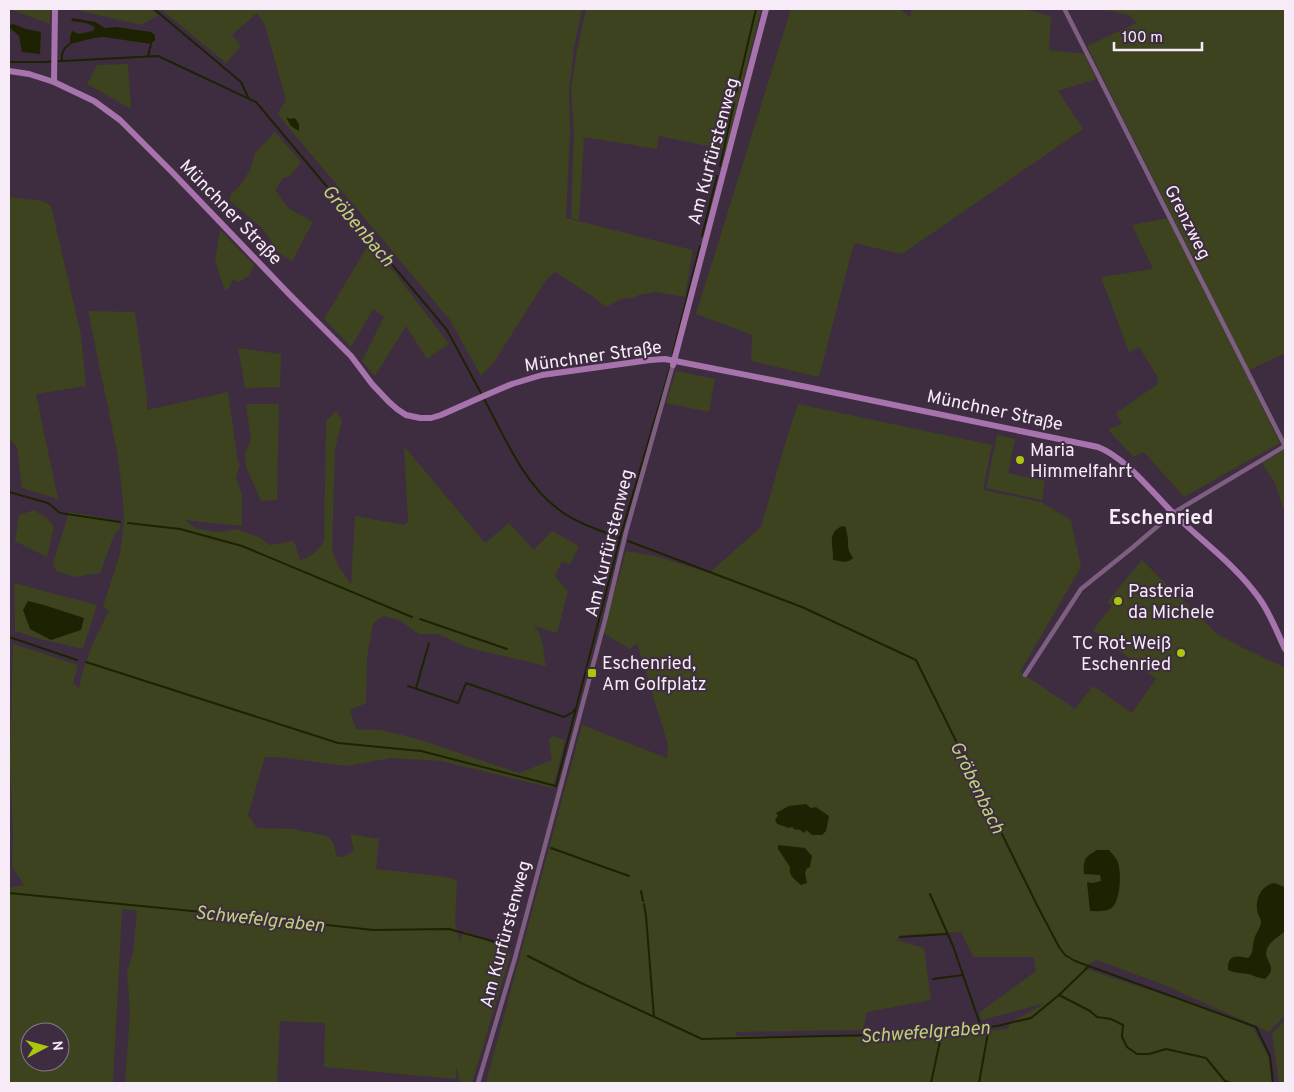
<svg xmlns="http://www.w3.org/2000/svg" width="1294" height="1092" font-family="Overpass,sans-serif">
	<style>
		.green { fill: #3c431e; fill-rule: evenodd }
		.water { fill: #1d2302 }
		.lines { fill: none; stroke-linecap: round; stroke-linejoin: round }
		.stream { stroke: #1d2302; stroke-width: 2 }
		.street { stroke: #7e5e81; stroke-width: 4.5 }
		.secondary { stroke: #a673ac; stroke-width: 6 }
		.poi-dot { fill: #adc60d; stroke: #3e2d40; stroke-width: 2 }
		.labels { text-anchor: middle; stroke-width: 4; stroke-linejoin: round; paint-order: stroke }
		.street-label { font-size: 18px; fill: #f6ebf7; stroke: #3e2d40 }
		.poi-label { font-size: 18px; fill: #f6ebf7; stroke: #3e2d40; text-anchor: start }
		.water-label { font-size: 19px; font-style: italic; fill: #c0d277; stroke: #3e2d40 }
		.quarter-label { font-size: 20px; font-weight: bold; fill: #f6ebf7; stroke: #3e2d40 }
	</style>
	<rect width="100%" height="100%" fill="#3e2d40"/>
	<g class="green">
		<path d="M9,9H50V24Z"/>
		<path d="M72,9H151L158,15L141,25Z"/>
		<path d="M163,9H582L574,48L569,89L570,132L566,218L693,250L685,297L655,292L639,295L631,299L623,298L606,307L592,296L555,272L546,280L494,362L481,376L450,320L284,122L278,113L286,100L265,25L257,13L232,35L241,46L226,63L162,10Z"/>
		<path d="M586,9H761L726,150L659,136L657,149L584,137L579,220L571,218L574,133L571,89L577,50Z"/>
		<path d="M791,9H900L910,17L912,9H1023L1051,16L1049,50L1084,54L1096,79L1058,91L1083,129L902,254L854,243L819,377L751,361L752,335L696,314Z"/>
		<path d="M1102,9H1285V353L1249,370L1087,46L1137,23L1129,15Z"/>
		<path d="M128,64L131,109L87,84L97,65Z"/>
		<path d="M275,132L301,162L288,178L284,177L275,190L288,208L313,222L292,261L279,253L262,228L229,200L231,194L239,187L250,170L255,153Z"/>
		<path d="M9,197L43,201L51,206L81,335L86,386L36,394L58,499L22,488L17,447L9,438Z"/>
		<path d="M1169,218L1280,443L1184,497L1144,452L1134,457L1108,430L1122,423L1116,413L1158,384L1157,376L1139,347L1129,352L1101,277L1153,269L1132,225Z"/>
		<path d="M220,230L254,265L250,275L239,282L233,279L229,288L225,290L215,261Z"/>
		<path d="M367,247L394,272L449,344L427,359L406,326L375,376L362,361L384,317L373,309L351,347L324,319Z"/>
		<path d="M88,311L135,312L147,397V410L228,392L238,462L240,465L236,478L242,495V526L184,520L197,529L220,532L237,529L259,537L270,545L294,541L300,560C311,557 318,551 324,541L326,421L336,411L342,420L335,450L332,551L339,567L351,584L355,516L405,525L408,521L404,446L485,543L509,523L534,550L552,531L579,546L570,564L562,561L555,576L568,592L557,633L534,626C544,637 543,652 546,666L469,648L438,634H419L399,620L383,616L373,624L367,658L366,703L350,710L356,729L382,730L421,740L519,773L552,760L549,740L553,736L565,740L553,788L441,761L391,758L347,766L279,757H265L248,815L257,828L292,829L328,836L334,844L336,854L339,857H343L354,851L350,834L379,839L376,869L439,876L457,880L455,923L460,942L464,931L506,948L510,956L472,1083H460L456,1066V1079L324,1067L325,1023L280,1021L277,1083H125L130,1012L127,972L133,953L137,911L122,909L113,1083H9V888L24,885L12,866L13,834L10,761L13,644L78,665L73,683L79,688L84,667L93,643L109,611L103,607L120,554L124,522L123,500L118,457ZM30,1032H60V1062H30Z"/>
		<path d="M238,348L281,354L280,387L245,388Z"/>
		<path d="M676,371L715,379L709,412L666,403Z"/>
		<path d="M246,404H279L277,500L261,501L246,467L245,454L251,440Z"/>
		<path d="M798,404L992,445L983,490L1041,502L1071,520L1081,567L1020,672L1075,709L1093,686L1132,713L1156,679L1093,630L1112,606L1107,602L1142,560L1216,633L1243,648L1282,666L1285,669V1015L1269,1032L1164,985L1097,960L1083,968L1235,1018L1253,1028L1268,1056L1272,1083H486L582,725L667,758L668,745L637,643L630,649L603,633L626,551L659,557L709,573L761,527L787,437ZM961,932L973,957H1034L1036,971L979,1013L982,1020L1046,1003L1011,1022L1008,1029L915,1037L736,1036V1032L863,1030L867,1012L931,1000L924,948L896,940L901,935Z"/>
		<path d="M997,435L1015,439L1008,473L1045,481L1042,500L986,488Z"/>
		<path d="M1285,449V514L1275,483L1262,463Z"/>
		<path d="M34,510L47,518L54,527L47,557L15,541L19,515Z"/>
		<path d="M69,512L121,521L119,531L115,533L100,573L75,577L56,571L53,564Z"/>
		<path d="M14,583L97,605L83,649L44,640L15,631Z"/>
		<path d="M1285,1020V1083H1279L1272,1034Z"/>
	</g>
	<g class="water">
		<path d="M73,18L95,22L105,28L116,27L151,32L155,35V40L151,44L104,37L94,38L70,44V37L72,31L79,34L93,31L95,27L86,23L71,21Z"/>
		<path d="M13,24L26,29L41,32L40,54L22,52L19,36L9,27V25Z"/>
		<path d="M286,117L290,119L295,118L299,124V131L291,126Z"/>
		<path d="M842,526L846,527C846,532 848,536 848,540C848,549 848,550 853,558C848,564 841,561 833,560C834,546 826,533 842,526Z"/>
		<path d="M28,601L44,605L84,618L81,630L51,640L30,629L23,610Z"/>
		<path d="M806,804L811,808L816,807L829,816L826,831L822,835H812L806,830L805,833L798,829L796,830L792,827L789,828L777,824L775,819L778,816L776,813L789,806Z"/>
		<path d="M778,845L805,848L812,856L810,867L807,868L805,873L807,883L801,885C795,880 788,875 790,867L778,849Z"/>
		<path d="M1097,850H1109C1111,853 1115,856 1117,860C1122,870 1121,904 1110,909C1104,912 1096,911 1090,911L1087,882L1093,883L1101,881L1100,875L1084,874C1083,859 1085,857 1097,850Z"/>
		<path d="M1274,883L1285,887V931C1280,936 1270,941 1267,949C1262,961 1280,966 1265,979C1259,978 1254,976 1249,974C1241,973 1235,973 1228,970C1227,955 1236,955 1248,958C1254,953 1252,947 1254,940C1255,934 1261,928 1261,922C1261,919 1259,916 1258,914C1254,901 1260,886 1274,883Z"/>
	</g>
	<g class="lines">
		<g class="stream">
			<path d="M154,9L241,82L248,97"/>
			<path d="M148,56L151,44"/>
			<path d="M62,61C61,53 63,48 70,44"/>
			<path d="M9,62H43L158,56L256,102L447,330L482,395"/>
			<path d="M736,94L756,9"/>
			<path d="M720,166L734,103"/>
			<path d="M702,236L717,176"/>
			<path d="M673,353L700,246"/>
			<path d="M484,399C505,437 523,483 558,509C576,523 599,530 620,538"/>
			<path d="M9,492L48,503L60,513L120,522"/>
			<path d="M128,523L180,529L242,546L412,617"/>
			<path d="M628,541L802,607L916,660L1038,907L1059,947L1065,955L1075,961L1256,1027L1270,1056L1273,1083"/>
			<path d="M420,619L507,649"/>
			<path d="M9,637L77,660"/>
			<path d="M86,662L338,743L421,751L556,786L620,538L670,368"/>
			<path d="M408,686L458,703L466,683L564,717L573,712L575,709"/>
			<path d="M416,688L429,643"/>
			<path d="M551,848L629,876"/>
			<path d="M641,891L643,901"/>
			<path d="M9,893L253,917L373,930L449,929L510,946"/>
			<path d="M930,894L953,946L981,1027"/>
			<path d="M644,904L646,916L654,1017"/>
			<path d="M900,937L947,934"/>
			<path d="M528,956L579,982L702,1039L918,1034L997,1026L1031,1018L1059,995L1089,966"/>
			<path d="M933,979L963,975"/>
			<path d="M1059,995L1090,1011L1097,1017L1111,1019L1123,1025L1122,1037L1127,1047L1137,1054H1149L1166,1049L1206,1058L1225,1081L1231,1083"/>
			<path d="M931,1083L942,1032"/>
			<path d="M979,1083L989,1027"/>
		</g>
		<g class="street">
			<path d="M1065,10L1285,446"/>
			<path d="M1025,675L1081,589L1132,548L1173,513L1285,446"/>
			<path d="M478,1083L515,958L605,620L626,532L673,365"/>
		</g>
		<g class="secondary">
			<path d="M9,71L29,74L54,82L94,101L120,120L172,172L289,294L351,356L372,384L389,402L397,409L406,415L420,418H431L441,415L486,395L512,384L542,375L650,360L665,359L807,387L1098,447C1126,458 1151,491 1172,512C1201,541 1235,564 1259,598C1270,613 1277,632 1285,649"/>
			<path d="M54,82L55,9"/>
			<path d="M673,365L766,9"/>
		</g>
	</g>
	<g class="poi-dot">
		<circle cx="1020" cy="460" r="5"/>
		<circle cx="1118" cy="601" r="5"/>
		<circle cx="1181" cy="653" r="5"/>
		<rect x="587" y="668" width="10" height="10" rx="2.5"/>
	</g>
	<g class="labels">
		<g class="street-label">
			<text transform="translate(713 151) rotate(-75)" y="6">Am Kurfürstenweg</text>
			<text transform="translate(231 212) rotate(46)" y="6">Münchner Straße</text>
			<text transform="translate(1188 222) rotate(63)" y="6">Grenzweg</text>
			<text transform="translate(593 356) rotate(-8)" y="6">Münchner Straße</text>
			<text transform="translate(995 410) rotate(12)" y="6">Münchner Straße</text>
			<text transform="translate(609 543) rotate(-76)" y="6">Am Kurfürstenweg</text>
			<text transform="translate(505 934) rotate(-75)" y="6">Am Kurfürstenweg</text>
		</g>
		<g class="poi-label">
			<text x="1030" y="456">Maria<tspan x="1030" dy="21">Himmelfahrt</tspan></text>
			<text x="1128" y="597">Pasteria<tspan x="1128" dy="21">da Michele</tspan></text>
			<text x="1171" y="649" text-anchor="end">TC Rot-Weiß<tspan x="1171" dy="21">Eschenried</tspan></text>
			<text x="602" y="669">Eschenried,<tspan x="602" dy="21">Am Golfplatz</tspan></text>
		</g>
		<g class="water-label">
			<text transform="translate(359 225) rotate(50)" y="7">Gröbenbach</text>
			<text transform="translate(978 787) rotate(64)" y="7">Gröbenbach</text>
			<text transform="translate(260 918) rotate(6)" y="7">Schwefelgraben</text>
			<text transform="translate(925 1031) rotate(-4)" y="7">Schwefelgraben</text>
		</g>
		<g class="quarter-label">
			<text x="1161" y="524">Eschenried</text>
		</g>
	</g>
	<rect width="1294" height="1092" fill="none" stroke="#f6ebf7" stroke-width="20"/>
	<g transform="translate(45 1047) rotate(84)"><circle r="24" fill="#3e2d40" stroke="#887989"/>
	<path d="M0-4L9 19L0 12L-9 19Z" fill="#adc60d"/>
	<text y="-8" font-size="14" font-weight="bold" text-anchor="middle" fill="#f6ebf7">N</text>
	</g>
	<path d="M1114 42v8h88v-8" fill="none" stroke="#f6ebf7" stroke-width="2.5"/>
	<text x="1122" y="42" font-size="15" fill="#f6ebf7" stroke="#3e2d40" stroke-width="4" paint-order="stroke">100 m</text>
</svg>
